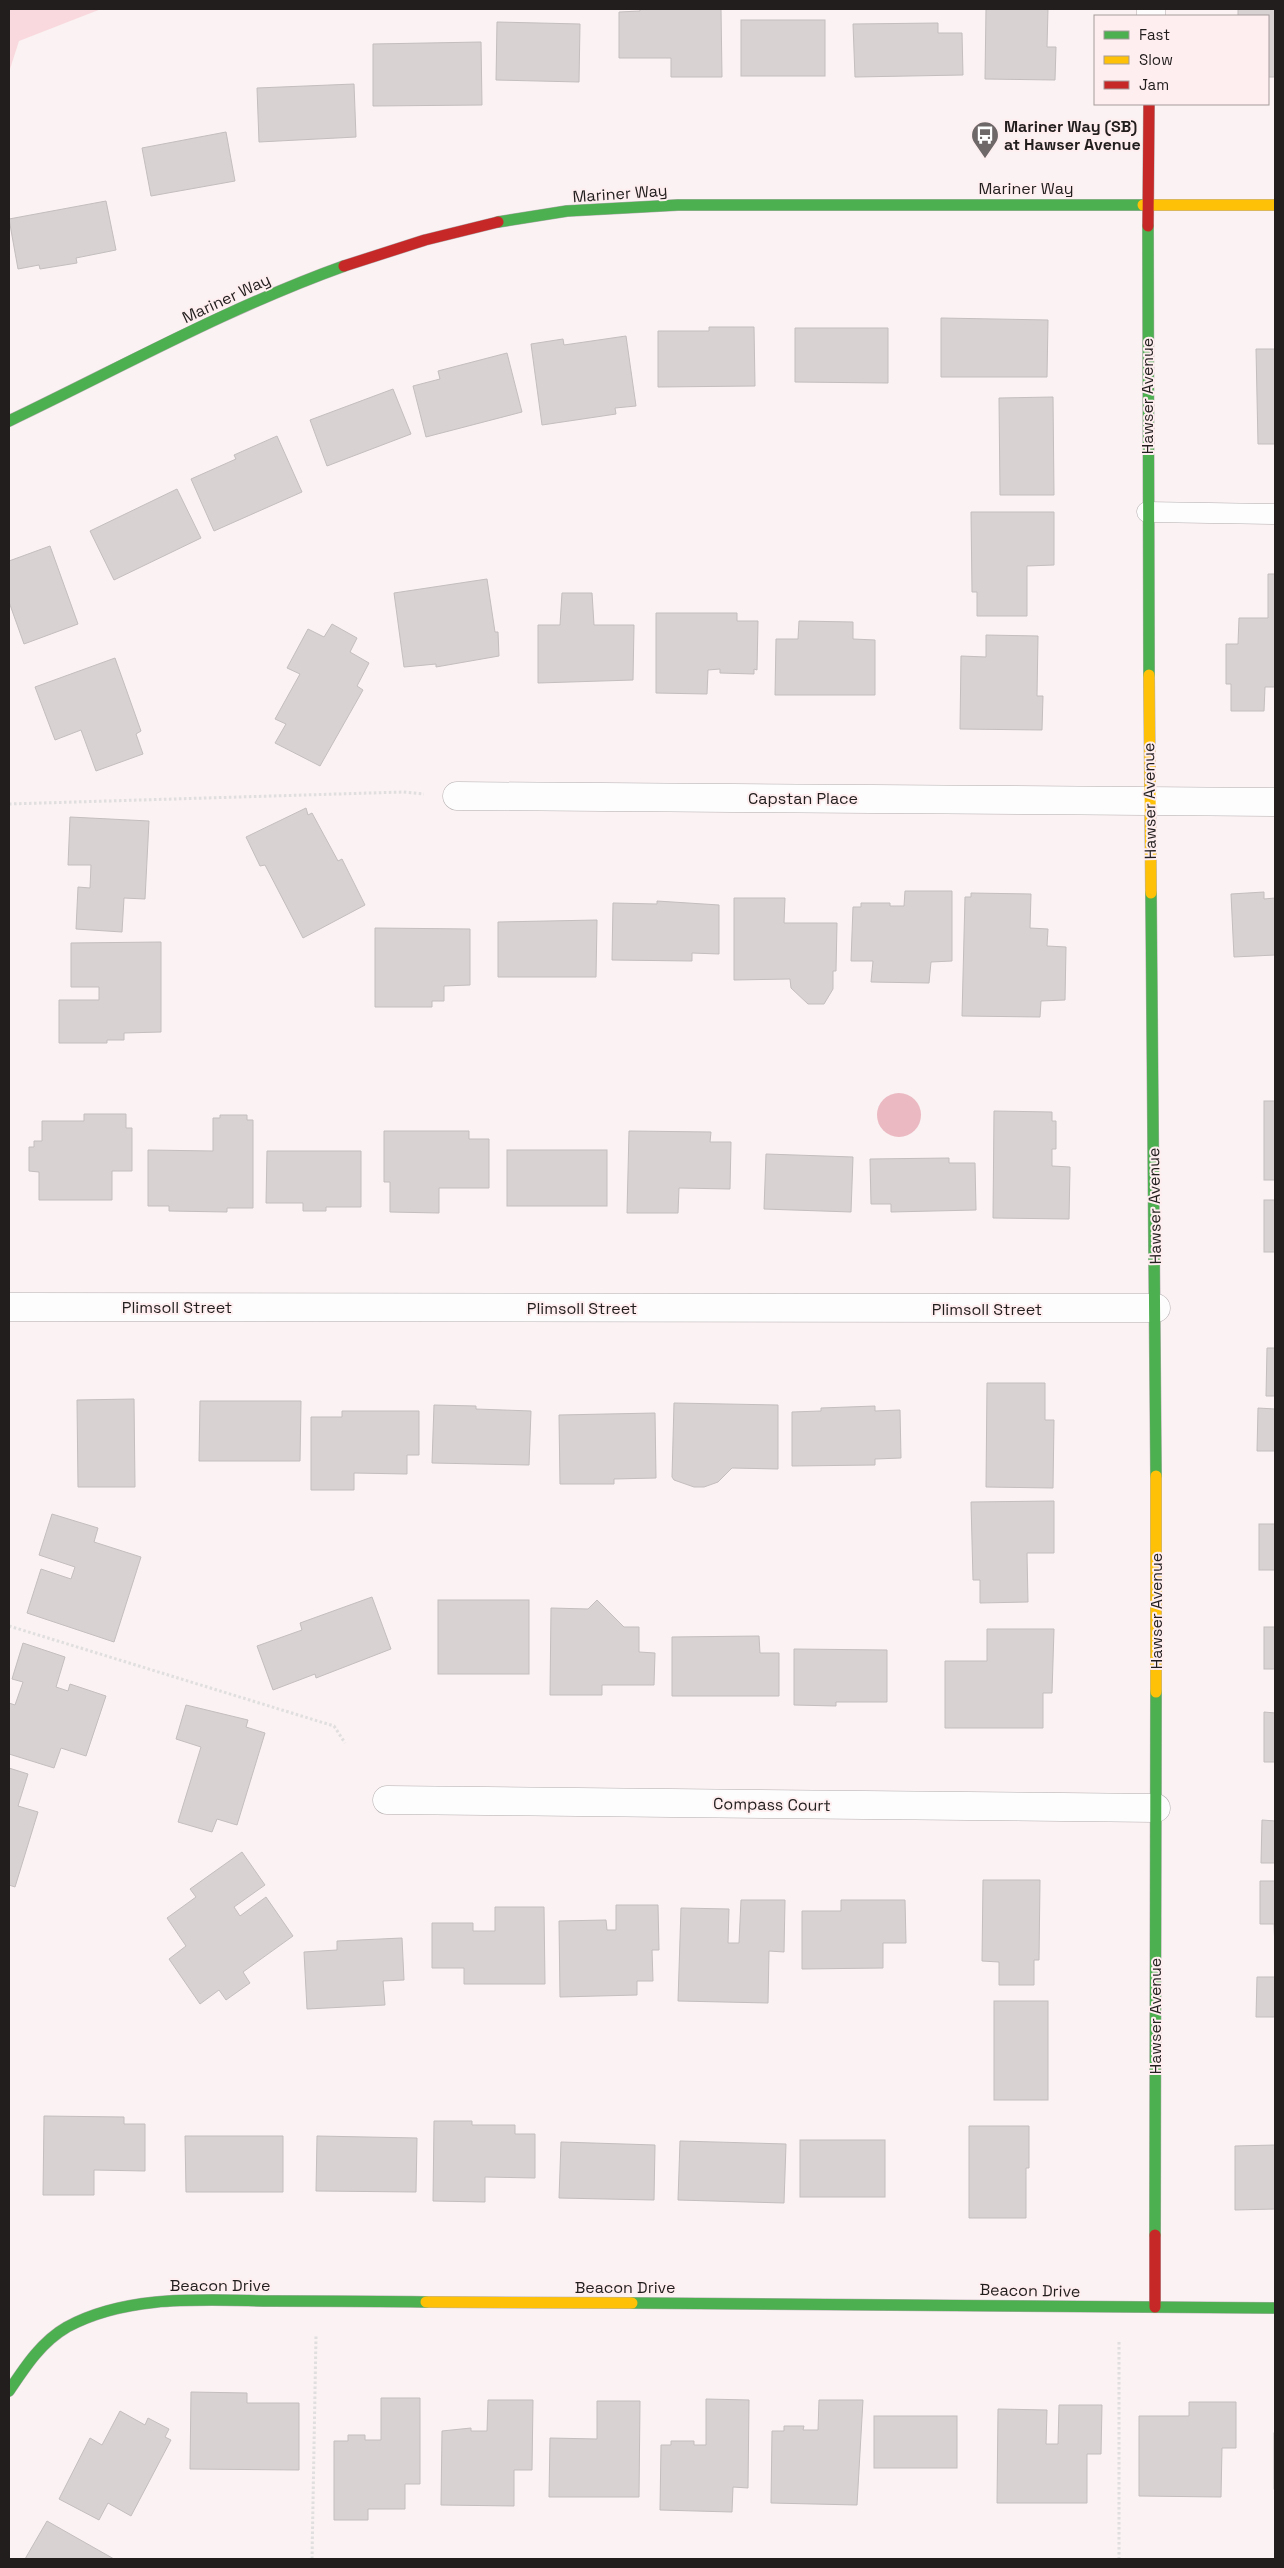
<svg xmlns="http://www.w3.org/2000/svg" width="1284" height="2568" font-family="'Space Grotesk',sans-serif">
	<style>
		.green { fill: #f9d9dd }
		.water { fill: #ebb9c1 }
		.building { fill: #d8d2d3; stroke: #c4bebe }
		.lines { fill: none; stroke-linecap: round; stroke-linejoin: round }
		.lane-casing { stroke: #b3adae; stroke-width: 21 }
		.street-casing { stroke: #b3adae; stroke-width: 29 }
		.fast-casing { stroke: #b3adae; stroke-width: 12 }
		.slow-casing { stroke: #b3adae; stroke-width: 12 }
		.jam-casing { stroke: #b3adae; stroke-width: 12 }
		.path { stroke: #e0dede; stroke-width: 3; stroke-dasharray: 2.5 2.5; stroke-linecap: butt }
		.lane { stroke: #fefdfd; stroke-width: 20 }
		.street { stroke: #fefdfd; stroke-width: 28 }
		.fast { stroke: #4caf50; stroke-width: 11 }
		.slow { stroke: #ffc107; stroke-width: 11 }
		.jam { stroke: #c62828; stroke-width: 11 }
		.labels { text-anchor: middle; stroke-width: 4; stroke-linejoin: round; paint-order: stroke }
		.poi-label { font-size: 16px; font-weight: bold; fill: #231e1e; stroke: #feeef0; text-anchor: start }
		.street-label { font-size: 16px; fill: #231e1e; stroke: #feeef0 }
	</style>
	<rect width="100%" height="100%" fill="#faf2f3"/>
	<path class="green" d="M9,9H101L19,41L9,72Z"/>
	<circle class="water" cx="899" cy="1115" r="22"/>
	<g class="building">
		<path d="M640,9H721L722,77H671V58H619V12L640,11Z"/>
		<path d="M986,9H1048L1047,47H1056L1055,80L985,79Z"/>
		<path d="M1238,9H1275V77H1268V16H1238Z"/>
		<rect x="741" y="20" width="84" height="56"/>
		<path d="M497,22L580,24L579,82L496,80Z"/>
		<path d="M938,23V33H962L963,75L855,77L853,24Z"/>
		<path d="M481,42L482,105L373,106V44Z"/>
		<path d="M354,84L356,137L259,142L257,88Z"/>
		<path d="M226,132L235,181L151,196L142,148Z"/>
		<path d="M106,201L116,250L76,258L77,263L40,269L39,265L18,269L9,219Z"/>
		<path d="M941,318L1048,320L1047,377H941Z"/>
		<path d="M709,327H754L755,386L658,387V331H709Z"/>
		<path d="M795,328H888V383L795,382Z"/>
		<path d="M626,336L636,406L615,408L616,414L542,425L531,344L563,339L564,345Z"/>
		<path d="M1256,349H1275V444H1258Z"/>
		<path d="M507,353L522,412L426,437L413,386L440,379L438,371Z"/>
		<path d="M393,389L411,434L327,466L310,420Z"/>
		<path d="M1053,397L1054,495H1000L999,398Z"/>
		<path d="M277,436L302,492L214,531L191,479L236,459L234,455Z"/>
		<path d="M177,489L201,538L114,580L90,531Z"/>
		<path d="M971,512H1054V565L1027,566V616H977V592H972Z"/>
		<path d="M50,546L78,624L24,644L9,602V561Z"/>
		<path d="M1268,574H1275V687H1265L1264,711H1231V684H1226V644H1238L1239,618H1268Z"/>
		<path d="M487,579L495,632H498L499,656L436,667V664L404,667L394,593Z"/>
		<path d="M562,593H592L594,625H634L633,680L538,683V625H560Z"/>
		<path d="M656,613H737V621H758L757,670L754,669V674L720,673V669L708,670L707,694L656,693Z"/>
		<path d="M799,621L853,622V639L875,640V695H775L776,639H798Z"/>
		<path d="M332,624L357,638L350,652L369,663L357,686L363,690L320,766L275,743L286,724L275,719L300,674L287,668L308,629L324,637Z"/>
		<path d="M986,635L1038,636L1037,696H1043L1042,730L960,729L961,656L986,657Z"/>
		<path d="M115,658L141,731L136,734L143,754L96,771L81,730L55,740L35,687Z"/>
		<path d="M306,808L308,815L312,813L338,861L342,859L365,905L303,938L265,865L260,866L246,837Z"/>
		<path d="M70,817L149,821L145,899L124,898L122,932L76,929L78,887L90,888L91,865H68Z"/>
		<path d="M905,891H952V961L931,962L929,983L871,982L873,961H851L853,907H861V903H890V906H904Z"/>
		<path d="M1264,892V899L1275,898V955L1234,957L1231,894Z"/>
		<path d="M971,893L1031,894L1030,928L1048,929L1047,946L1066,947L1065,1000L1041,1001L1040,1017L962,1016L965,897H971Z"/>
		<path d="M734,898H785L784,923H837L836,971H833V989L824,1004H808L791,988L790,979L734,980Z"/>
		<path d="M657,901L719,905V954L692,953V961L612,960L613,903L657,904Z"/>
		<path d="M597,920L596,977H498V922Z"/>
		<path d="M375,928L470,929V985L444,986V1001H432V1007H375Z"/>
		<path d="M161,942V1032L124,1033V1040H107V1043H59V1000H99V987H71V943Z"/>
		<rect x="1264" y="1101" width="11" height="79"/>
		<path d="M994,1111L1052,1112V1121H1056V1149H1052V1166L1070,1167L1069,1219L993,1218Z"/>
		<path d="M84,1114H126V1128H132V1171H112V1200H39V1172L29,1171V1147H34V1141H42V1121H84Z"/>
		<path d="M220,1115H247V1120H253V1208H227V1212L169,1211V1206H148V1150L213,1151V1118H220Z"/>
		<path d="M384,1131H469V1139H489V1188H439V1213L390,1212V1182H384Z"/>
		<path d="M629,1131L711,1132L710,1142H731L730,1189L679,1188L678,1213H627Z"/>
		<rect x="507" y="1150" width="100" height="56"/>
		<path d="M267,1151H361V1207H326V1211H303V1203H266Z"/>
		<path d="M766,1154L853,1157L851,1212L764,1209Z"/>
		<path d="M949,1158V1163H975L976,1210L891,1212V1204H871L870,1159Z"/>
		<rect x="1264" y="1200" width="11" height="52"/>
		<path d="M1267,1348H1275V1396H1266Z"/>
		<path d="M987,1383H1045V1420H1054L1053,1488L986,1487Z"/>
		<path d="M134,1399L135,1487H78L77,1400Z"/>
		<path d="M200,1401H301L300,1461H199Z"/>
		<path d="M674,1403L778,1405V1469L732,1468L718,1482L704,1487H694L674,1480L672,1477Z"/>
		<path d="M434,1405L476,1406V1409L531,1411L529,1465L432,1463Z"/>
		<path d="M875,1406V1411L900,1410L901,1458L875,1459V1465L792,1466V1412L821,1411V1408Z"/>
		<path d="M1258,1408L1275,1409V1451H1257Z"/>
		<path d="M342,1411H419V1455H407V1474L354,1473V1490H311V1417H342Z"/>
		<path d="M655,1413L656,1478L614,1479V1484H560L559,1415Z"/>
		<path d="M1054,1501V1553H1027L1028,1602L980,1603V1580H973L971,1502Z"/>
		<path d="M52,1514L98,1528L94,1542L141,1557L114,1642L27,1613L41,1569L71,1579L75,1567L39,1555Z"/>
		<rect x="1259" y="1524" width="16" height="46"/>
		<path d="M372,1597L391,1649L316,1678L315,1674L273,1690L257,1646L302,1630L300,1623Z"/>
		<rect x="438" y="1600" width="91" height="74"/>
		<path d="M597,1600L624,1627H639V1652L655,1653L654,1685H602V1695H550L551,1608L588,1609Z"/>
		<rect x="1264" y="1627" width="11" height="42"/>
		<path d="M987,1629H1054L1052,1693H1043V1728H945V1661H987Z"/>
		<path d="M759,1636L760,1653H779V1696H672V1637Z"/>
		<path d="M23,1643L65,1657L56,1687L68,1691L70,1684L106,1696L86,1756L61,1748L54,1768L9,1754V1703L15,1705L23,1682L12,1679Z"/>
		<path d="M794,1649L887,1650V1702H836V1706L794,1705Z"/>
		<path d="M186,1705L248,1720L246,1727L265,1733L237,1825L217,1819L212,1832L178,1822L201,1747L176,1739Z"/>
		<path d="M1264,1712L1275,1713V1762H1264Z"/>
		<path d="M9,1768L28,1774L18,1806L38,1812L15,1887L9,1885Z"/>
		<path d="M1262,1820L1275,1821V1863H1261Z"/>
		<path d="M242,1852L265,1885L234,1907L240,1916L266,1897L293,1936L243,1972L250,1983L226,2000L219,1990L200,2004L169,1959L186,1946L167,1918L196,1897L190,1889Z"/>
		<path d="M983,1880H1040L1039,1960H1034V1985H999V1962L982,1961Z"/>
		<path d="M1260,1881H1275V1950L1274,1924H1260Z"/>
		<path d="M741,1900H785L784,1952L769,1951L768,2003L678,2001L681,1908L729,1909L728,1943H739Z"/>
		<path d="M841,1900H905L906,1943H883V1968L802,1969V1911H841Z"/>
		<path d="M616,1905H658L659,1950H652L653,1981H637V1995L560,1997L559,1921L606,1920L607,1930H616Z"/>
		<path d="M495,1907H544L545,1984H464V1968H432V1923H473V1931H495Z"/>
		<path d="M402,1938L404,1980L383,1981L385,2005L307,2009L304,1952L337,1950V1941Z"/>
		<path d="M1257,1977H1275V2017H1256Z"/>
		<rect x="994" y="2001" width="54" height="99"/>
		<path d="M44,2116L124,2117V2124H145V2171L94,2170V2195H43Z"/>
		<path d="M434,2121H472V2125H515V2134H535V2178L485,2177V2202L433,2201Z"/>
		<path d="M969,2126H1029V2168H1026V2218H969Z"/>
		<path d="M185,2136H283V2192H186Z"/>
		<path d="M317,2136L417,2138L416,2192L316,2191Z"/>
		<rect x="800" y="2140" width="85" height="57"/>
		<path d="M680,2141L786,2144L784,2203L678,2200Z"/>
		<path d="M561,2142L655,2145L654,2200L559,2198Z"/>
		<path d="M1275,2145V2209L1235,2210V2146Z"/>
		<path d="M191,2392L247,2393V2403H299V2470L190,2469Z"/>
		<path d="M381,2398H420V2484H405V2509H368V2520H334V2441H348V2435H365V2440H381Z"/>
		<path d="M706,2399L749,2400L748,2488L733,2487L732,2512L660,2510L661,2445H671V2441H694V2445H706Z"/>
		<path d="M488,2400H533L532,2470H514V2506L441,2505L442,2431L471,2428V2431H487Z"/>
		<path d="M819,2400H863L857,2505L771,2503L772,2431H784V2426H804L803,2430H818Z"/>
		<path d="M597,2401H640L639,2497H549L550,2438L597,2439Z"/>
		<path d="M1189,2402H1236V2448H1222L1221,2497L1139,2496V2416H1189Z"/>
		<path d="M1059,2405H1102L1101,2454H1087V2503H997L998,2409L1047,2410L1046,2444H1058Z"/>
		<path d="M120,2411L145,2425L148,2418L169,2429L165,2437L171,2440L131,2516L108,2503L99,2520L59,2499L90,2438L102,2445Z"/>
		<rect x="874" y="2416" width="83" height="52"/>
		<rect x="1274" y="2433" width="1" height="56"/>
		<path d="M47,2521L114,2559H25Z"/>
	</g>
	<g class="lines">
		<g class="lane-casing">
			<path id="lane" d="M1147,512L1275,514"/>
		</g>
		<g class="street-casing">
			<g id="street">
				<path d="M1151,16V9"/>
				<path d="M457,796L1275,802"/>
				<path d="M9,1307L1156,1308"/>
				<path d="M387,1800L1156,1808"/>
			</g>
		</g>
		<g class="fast-casing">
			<g id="fast">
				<path d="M498,222L567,211L678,205H1143"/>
				<path d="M1148,226L1149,675"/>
				<path d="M9,421C120,368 227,308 344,266"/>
				<path d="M1151,893L1156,1476"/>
				<path d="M1155,2235L1156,1692"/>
				<path d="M632,2303L1275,2308"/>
				<path d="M9,2391C25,2367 41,2342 67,2327C128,2294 203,2300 271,2301C323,2301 374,2301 426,2302"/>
			</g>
		</g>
		<g class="slow-casing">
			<g id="slow">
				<path d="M1143,205H1275"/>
				<path d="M1149,675L1151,893"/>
				<path d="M1156,1692V1476"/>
				<path d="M426,2302L632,2303"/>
			</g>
		</g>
		<g class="jam-casing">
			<g id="jam">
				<path d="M1148,226L1149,104"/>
				<path d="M344,266L425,240L498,222"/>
				<path d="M1155,2307V2235"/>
			</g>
		</g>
		<g class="path">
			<path d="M9,804L403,792L424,794"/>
			<path d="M9,1626L334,1726L345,1743"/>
			<path d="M1119,2342V2559"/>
			<path d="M312,2559L316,2335"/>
		</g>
		<use href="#lane" class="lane"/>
		<use href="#street" class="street"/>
		<use href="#fast" class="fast"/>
		<use href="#slow" class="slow"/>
		<use href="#jam" class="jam"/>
	</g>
	<defs>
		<g id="bus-pin" transform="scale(1.4375)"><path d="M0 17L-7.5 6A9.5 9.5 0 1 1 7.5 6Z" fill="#6e6869" stroke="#feeef0"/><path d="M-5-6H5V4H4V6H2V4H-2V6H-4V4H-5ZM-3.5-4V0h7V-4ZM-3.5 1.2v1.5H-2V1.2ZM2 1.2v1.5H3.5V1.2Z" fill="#fff"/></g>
	</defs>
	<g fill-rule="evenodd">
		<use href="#bus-pin" x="985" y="135"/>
	</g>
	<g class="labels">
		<g class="poi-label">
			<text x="1004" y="132">Mariner Way (SB)<tspan x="1004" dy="18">at Hawser Avenue</tspan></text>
		</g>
		<g class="street-label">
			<text x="1026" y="194">Mariner Way</text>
			<text transform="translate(620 193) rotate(-4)" y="6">Mariner Way</text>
			<text transform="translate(226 298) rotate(-25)" y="6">Mariner Way</text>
			<text transform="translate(1147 396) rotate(-90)" y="6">Hawser Avenue</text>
			<text x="803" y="804">Capstan Place</text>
			<text transform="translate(1149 801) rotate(-91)" y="6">Hawser Avenue</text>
			<text transform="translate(1154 1206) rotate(-91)" y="6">Hawser Avenue</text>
			<text x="177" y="1313">Plimsoll Street</text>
			<text x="582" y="1314">Plimsoll Street</text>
			<text x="987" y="1315">Plimsoll Street</text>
			<text transform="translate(1156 1611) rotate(-90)" y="6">Hawser Avenue</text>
			<text transform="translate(772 1804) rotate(1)" y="6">Compass Court</text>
			<text transform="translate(1155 2016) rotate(-90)" y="6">Hawser Avenue</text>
			<text x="220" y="2291">Beacon Drive</text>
			<text x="625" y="2293">Beacon Drive</text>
			<text transform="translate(1030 2290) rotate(1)" y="6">Beacon Drive</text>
		</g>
	</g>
	<rect width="1284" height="2568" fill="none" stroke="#231e1e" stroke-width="20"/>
	<rect x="1094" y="15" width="175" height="90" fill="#feeef0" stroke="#a69b9c"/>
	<rect x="1104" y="31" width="25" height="8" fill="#4caf50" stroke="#a69b9c"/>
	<text x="1139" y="40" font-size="15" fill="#231e1e">Fast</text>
	<rect x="1104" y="56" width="25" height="8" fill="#ffc107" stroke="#a69b9c"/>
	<text x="1139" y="65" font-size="15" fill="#231e1e">Slow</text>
	<rect x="1104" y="81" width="25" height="8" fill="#c62828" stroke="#a69b9c"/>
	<text x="1139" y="90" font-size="15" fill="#231e1e">Jam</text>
</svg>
